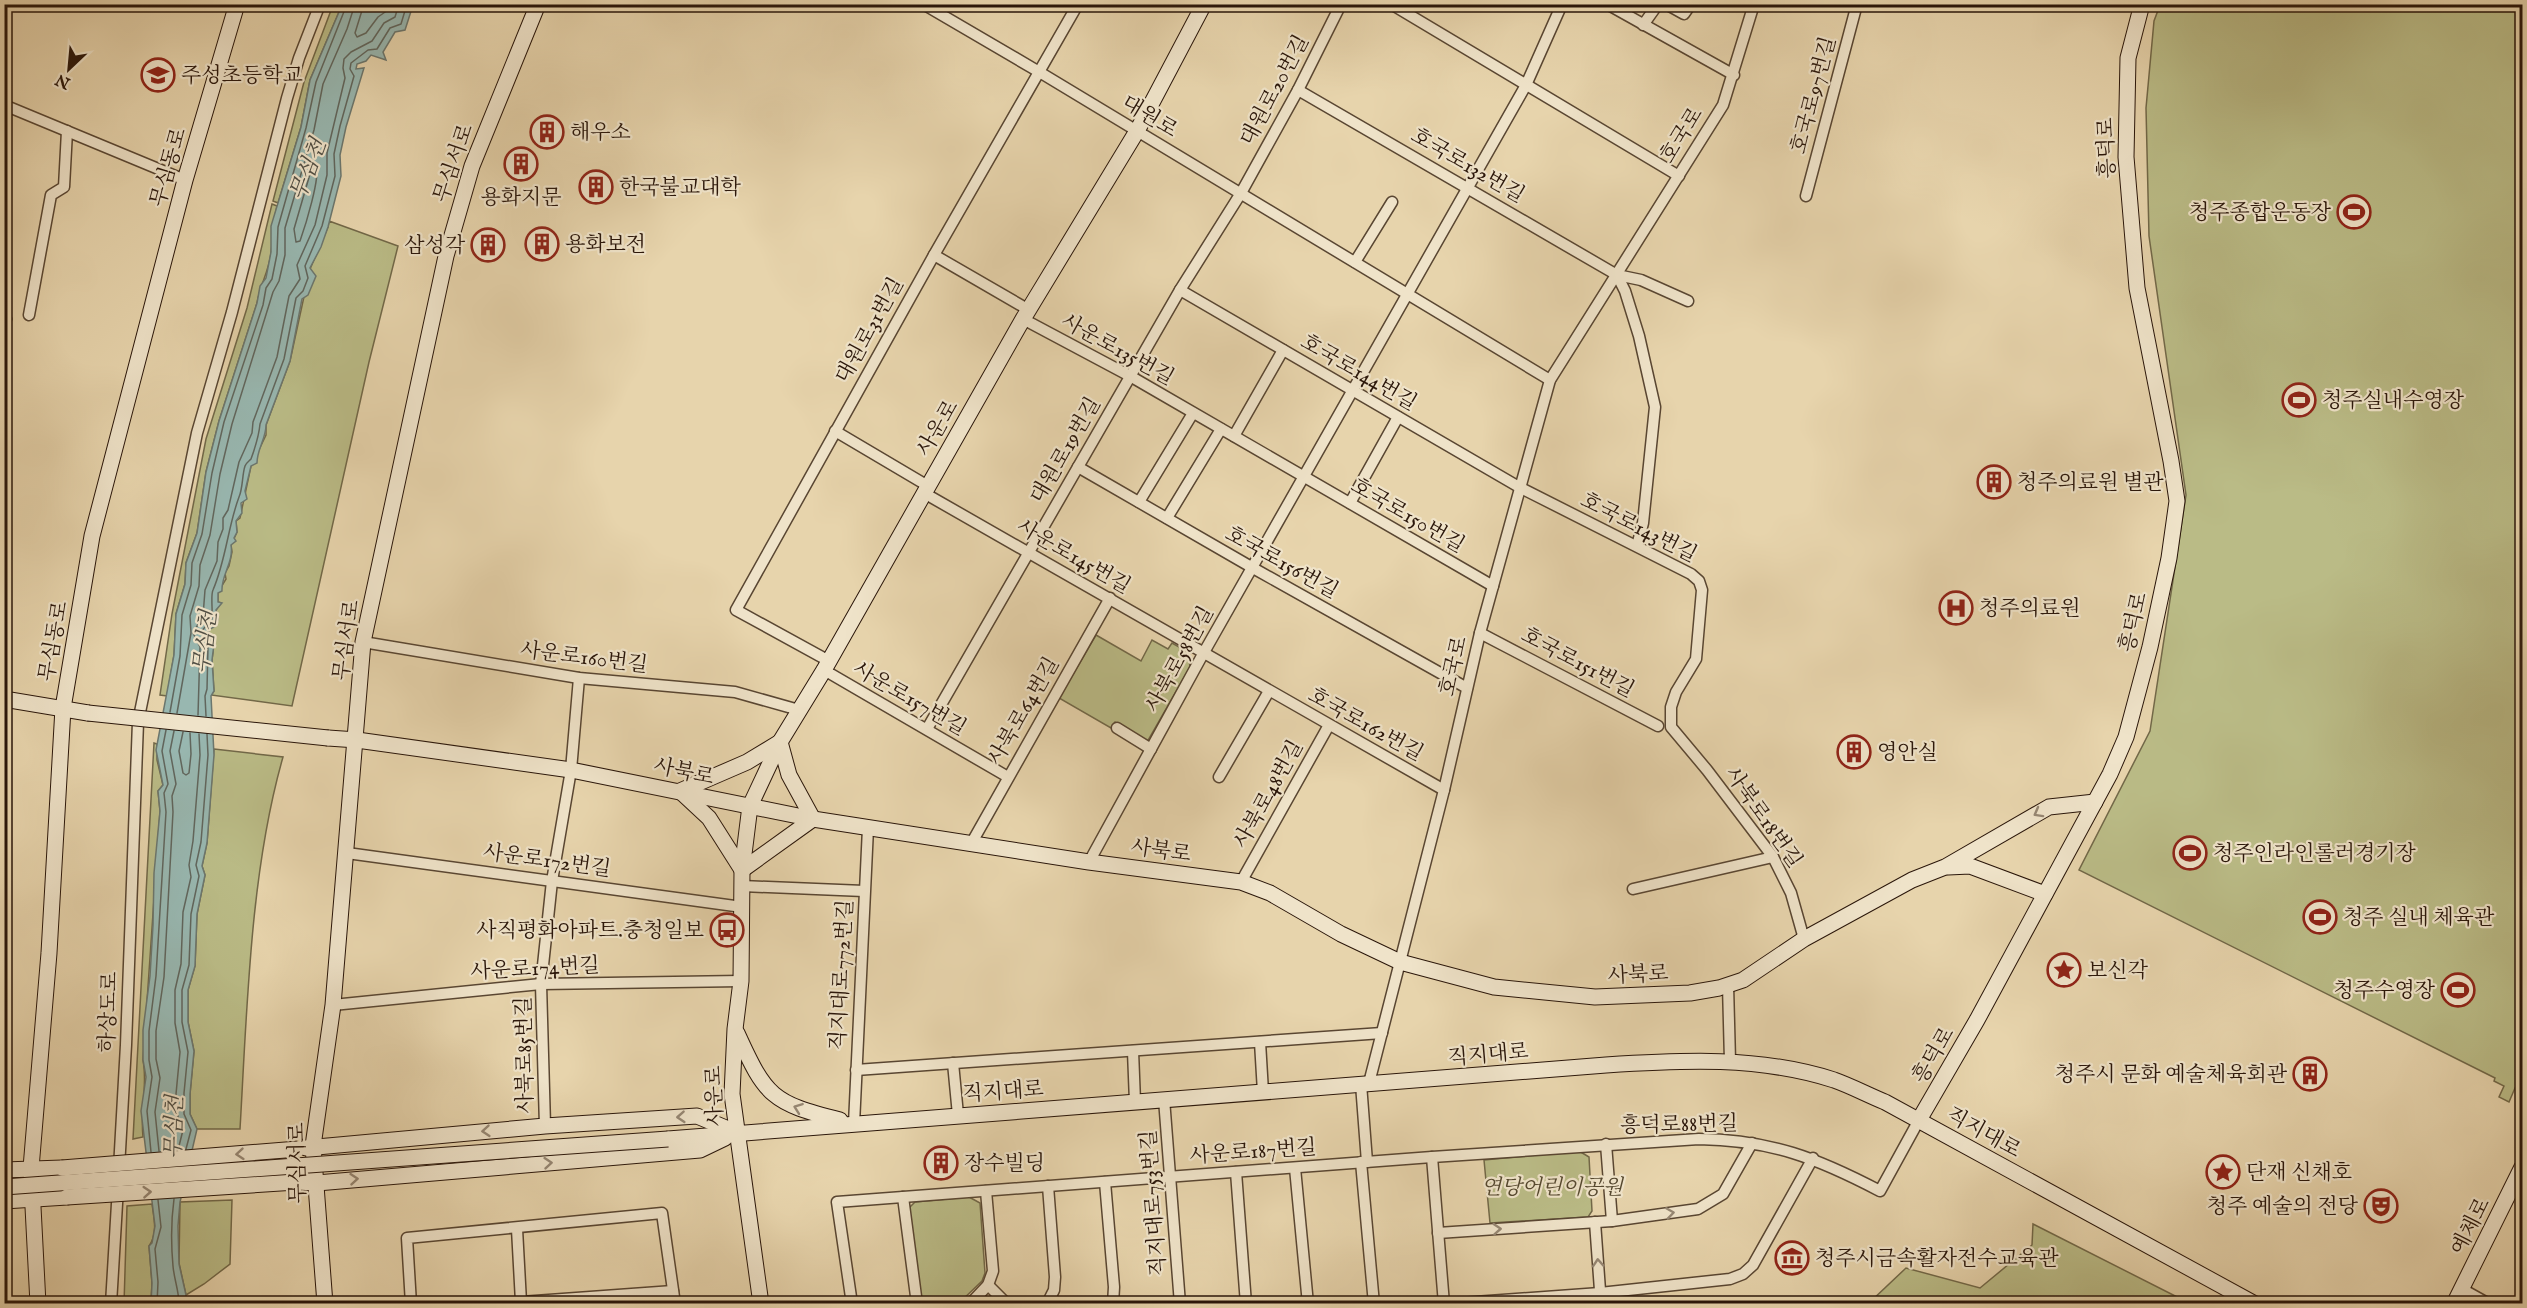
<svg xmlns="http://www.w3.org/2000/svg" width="2527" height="1308" font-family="'IM FELL English','Noto Serif KR',serif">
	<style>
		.green { fill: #babb86; stroke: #726848; stroke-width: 1.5 }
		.water { fill: #98b7b0; stroke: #6c776e; stroke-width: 1.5 }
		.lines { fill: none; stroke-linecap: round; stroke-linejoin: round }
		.shore { stroke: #61665d; stroke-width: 1.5 }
		.street-casing { stroke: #594632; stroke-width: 13 }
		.secondary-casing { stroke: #2a160a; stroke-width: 17 }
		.street { stroke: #efe3c9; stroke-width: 10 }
		.secondary { stroke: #efe3c9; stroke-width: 15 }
		.secondary-bridge-casing { stroke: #2a160a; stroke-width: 17; stroke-linecap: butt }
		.secondary-bridge { stroke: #efe3c9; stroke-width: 15 }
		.oneway { stroke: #968773 }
		.labels { text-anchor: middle; stroke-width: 4.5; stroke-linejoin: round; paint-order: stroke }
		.poi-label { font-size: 21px; fill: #2a160a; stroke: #efe3c9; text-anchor: start }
		.street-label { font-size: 21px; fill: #2a160a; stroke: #efe3c9 }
		.park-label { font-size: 21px; font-style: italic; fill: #55482f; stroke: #efe3c9 }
		.water-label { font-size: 22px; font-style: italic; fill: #504e44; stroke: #efe3c9 }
	</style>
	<rect width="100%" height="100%" fill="#e7d4ac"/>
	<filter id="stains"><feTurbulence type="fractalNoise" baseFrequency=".00333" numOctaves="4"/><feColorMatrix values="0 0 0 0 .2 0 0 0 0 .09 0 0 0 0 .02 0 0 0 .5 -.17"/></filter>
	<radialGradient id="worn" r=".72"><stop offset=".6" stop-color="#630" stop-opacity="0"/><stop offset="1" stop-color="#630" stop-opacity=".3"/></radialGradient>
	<g class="green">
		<path d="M333,5H342L310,80L301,127L278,203L273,201L304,82Z"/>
		<path d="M2160,5H2522V1092L2515,1088L2509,1102L2499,1097L2504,1086L2494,1081L2495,1078L2079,870L2150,731L2186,495L2149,236L2146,108L2154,21Z"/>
		<path d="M272,204L277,206C273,222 273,236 271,253C269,271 260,285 257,303L219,421L206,472L197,533L186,563L185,584L176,614L174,655L167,696L160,695L172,614L206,439L247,308Z"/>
		<path d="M329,221L398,246L369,362L292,706L211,695L214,691L212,660L214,644L208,633L216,610L221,603L218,602V592L226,579L225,573L229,566L232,552L231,545L237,532L236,521L240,518L251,466L266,435V425L290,361L310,269L328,227Z"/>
		<path d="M1096,635L1141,661L1152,640L1168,649L1172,643L1188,652L1190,667L1147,742L1115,722L1111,728L1059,698Z"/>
		<path d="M154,743L157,744V760L163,785L158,791L160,811L143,1060C148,1086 140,1111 143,1137L133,1139Z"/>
		<path d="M214,749L283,757C250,872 247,1010 240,1129H197L190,1114V1094L194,1051L188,1022V990L195,966L197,914L205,875L202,866L207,843Z"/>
		<path d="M1579,1151L1589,1157L1592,1211L1588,1217L1490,1223L1484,1160Z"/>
		<path d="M969,1197L980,1203L985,1273L982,1281L959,1303H919L907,1210L915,1202Z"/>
		<path d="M232,1200L230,1264L204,1284L186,1295L179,1263L180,1202Z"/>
		<path d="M152,1204C154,1218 158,1234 149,1246L152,1283L151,1303L124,1304L127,1206Z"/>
		<path d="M2033,1224L2189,1303H1869L1906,1268L1980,1288L2032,1245Z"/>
	</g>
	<path class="water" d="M342,5H413L405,30L395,32L383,52L386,60L371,55L366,61L357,64L356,69L364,68L346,127L340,155L341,176L328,227L321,247L310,268L316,276L308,295L302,299L290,361L266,425C266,439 257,449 257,463L251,466L245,491L247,499L241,503L242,513L236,521L237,532L234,538L236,541L231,545C234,562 221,575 222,591L218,593V602L222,603L216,610L218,619L216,626L210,629L208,633L214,644L212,660L214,691L211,696L214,755L207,843L202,866L205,875L197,914L195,966L188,990V1022L194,1051L190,1094V1114L197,1129L180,1202L178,1226L179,1264L186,1295L184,1303H151L152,1283L149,1246L152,1243L155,1226L141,1111L146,1077L143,1060V1030L150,976L153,925L154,873L160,811L158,791L163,785L156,750L174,655L176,614L185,584L186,563L197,533L206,472L219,421L257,303L260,286L266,278L271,252V226L301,127L310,80Z"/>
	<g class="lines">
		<g class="shore">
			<path d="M364,4L355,33L357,37L366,33L378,17L388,10L390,4"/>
			<path d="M316,165C321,176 305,227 300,241L296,242L294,229L312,167Z"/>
			<path d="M170,712L180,656L182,615L191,585L192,563L202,534L212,473L224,422L263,305L266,288L272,279L277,254L278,227L306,128L316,82L347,4"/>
			<path d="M177,713L191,633L190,616L199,586L200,565L210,535L220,474L232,424L273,292L279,281L285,255V228L314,130L323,84L347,29L355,4"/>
			<path d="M198,715L200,647L193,633L203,616L205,590L217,561L218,542L223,529V518L228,510L239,462L252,433L253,422L277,357L289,296L300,279L297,265L315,225L327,175V153L345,78L343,68L344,59L351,52L372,41L384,23L395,17L399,4"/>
			<path d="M206,716L205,696L207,689L208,646L202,631C205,626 208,625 211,621C214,617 210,596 213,590C226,560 228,526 239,497C243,488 242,475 245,466C246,463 249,461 251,459C255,448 259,435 260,424L284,359L296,298L303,291L308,278L305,266L322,226L335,176L334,154L340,126L354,76L350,69L351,63L368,50L377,49L390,28L401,24L407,4"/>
			<path d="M183,732L179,751L183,773L186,775L189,773L191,754L190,733"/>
			<path d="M186,1149L191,1130L184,1114V1093L188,1052L182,1022V990L189,965L191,914L199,876L196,865L201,842L208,755L207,734"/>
			<path d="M178,1150L183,1130L177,1114L176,1094L180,1052L175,1023V990L181,964L183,912L191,877L189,865L193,841L200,755L199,734"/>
			<path d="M159,1151L155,1112L160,1078L156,1059V1031L164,977L173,812L172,796L176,784L170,751L174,731"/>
			<path d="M151,1152L147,1111L152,1077L149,1060V1031L156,976L166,812L164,793L168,784L162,751L166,730"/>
			<path d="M174,1199C171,1221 171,1244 173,1266C174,1279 179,1291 179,1304"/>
			<path d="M157,1304L158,1282L155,1249L161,1227L158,1200"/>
		</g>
		<g class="street-casing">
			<g id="street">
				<path d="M923,4L1041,73L1550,380"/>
				<path d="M1391,4L1679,176"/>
				<path d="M1607,4L1734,75"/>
				<path d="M1666,4L1684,14L1691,4"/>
				<path d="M1643,25L1658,4"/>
				<path d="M1298,90L1617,275L1641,280L1688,301"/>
				<path d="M4,105L185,180"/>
				<path d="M4,135L6,106"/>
				<path d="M1806,196L1857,4"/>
				<path d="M934,255L1029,310"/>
				<path d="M1355,262L1392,202"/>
				<path d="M1617,275L1625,291L1639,336L1655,407L1643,523L1637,546"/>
				<path d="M1180,290L1519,487L1691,574L1699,581L1702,590L1696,659L1676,692L1671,707V727L1707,770L1773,857L1791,893L1804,939"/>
				<path d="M4,313L6,319"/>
				<path d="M29,315L51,195L64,187L67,131"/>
				<path d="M1023,319L1130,376L1493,586"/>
				<path d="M835,431L928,486"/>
				<path d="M1234,436L1283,350"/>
				<path d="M1078,467L1253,568L1467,688"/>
				<path d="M924,493L1444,790"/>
				<path d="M1139,502L1193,413"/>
				<path d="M1350,503L1398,417"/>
				<path d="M1167,518L1221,429"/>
				<path d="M1480,633L1658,726"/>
				<path d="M363,642L579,678L735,692L799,710"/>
				<path d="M829,661L736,610L934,255L1078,4"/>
				<path d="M824,670L1008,777"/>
				<path d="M1117,728L1151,749"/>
				<path d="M927,729L1180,290L1241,193L1298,90L1341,4"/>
				<path d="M1219,777L1269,691"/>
				<path d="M971,844L1110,598"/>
				<path d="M347,853L742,907"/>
				<path d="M1089,862L1203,654L1526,85L1562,4"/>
				<path d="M1241,882L1329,725"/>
				<path d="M742,886L864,891"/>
				<path d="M1633,889L1773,857"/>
				<path d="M1728,985L1730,1061"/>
				<path d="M333,1005L541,984L741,981"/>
				<path d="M1260,1042L1263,1092"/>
				<path d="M1133,1051L1135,1102"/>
				<path d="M953,1063L958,1115"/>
				<path d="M856,1070L1382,1033"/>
				<path d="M1369,1083L1444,790L1480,633L1550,380L1723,105L1754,4"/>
				<path d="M1361,1084L1367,1162"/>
				<path d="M1164,1099L1180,1304"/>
				<path d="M854,1124L868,828"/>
				<path d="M545,1126L541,984L552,881L571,770L579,678"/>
				<path d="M1606,1144L1612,1221"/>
				<path d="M1432,1157L1444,1304"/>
				<path d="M1361,1162L1374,1304"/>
				<path d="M119,1168L126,1045L138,722L197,433L232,312L287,98L299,58L320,4"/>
				<path d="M1295,1168L1308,1304"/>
				<path d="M1236,1172L1246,1304"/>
				<path d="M1105,1182L1114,1287L1113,1304"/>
				<path d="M903,1197L917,1304"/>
				<path d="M1595,1222L1601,1304"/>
				<path d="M517,1229L521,1302L673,1291"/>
				<path d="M1438,1233L1612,1221L1698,1209L1723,1194L1752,1143"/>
				<path d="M988,1285L1007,1304"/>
				<path d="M2462,1289L2489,1304"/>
				<path d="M111,1304L118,1187"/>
				<path d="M411,1304L407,1238L662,1213L675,1304"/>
				<path d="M852,1304L837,1202L1432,1157L1699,1139C1771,1140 1817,1158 1880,1191L1919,1120"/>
				<path d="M970,1304L988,1285L993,1271L986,1191"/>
				<path d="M1047,1304L1054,1290L1055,1277L1048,1186"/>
				<path d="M1447,1304L1600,1293L1730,1279L1743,1274L1753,1265L1813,1158"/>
			</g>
		</g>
		<g class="secondary-casing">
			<g id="secondary">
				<path d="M4,699L88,713"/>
				<path d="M328,738L357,740L571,770L813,819L1089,862L1241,882L1270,893L1341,934L1400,962L1494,987L1595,997L1690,993L1719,988L1743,980L1804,939L1912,880L1945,867L2049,807L2095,802"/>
				<path d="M780,742L789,775L813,819L742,870L709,818L680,791L747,762Z"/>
				<path d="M1948,867L1970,866L2045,894"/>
				<path d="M737,1033C766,1097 772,1103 840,1120"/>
				<path d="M1919,1120L1977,1020L2110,774L2126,737L2150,647L2169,558L2177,501L2171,461L2137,288L2126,157L2128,58L2142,4"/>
				<path d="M668,1139L1606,1065C1683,1060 1759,1056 1834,1080C1851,1086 1868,1095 1885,1102L2255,1304"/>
				<path d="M306,1148L545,1126L697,1116L733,1131"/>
				<path d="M4,1170L62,1168"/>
				<path d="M296,1182L317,1183L700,1150L725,1138"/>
				<path d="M4,1201L67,1197"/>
				<path d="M38,1304L31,1168L49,953L63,708L92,536L185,180L237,4"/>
				<path d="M325,1304L313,1146L333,1005L363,642L446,256L472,166L538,4"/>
				<path d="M761,1304L732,1094L735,1029L741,981L742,870L750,806L780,742L824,670L1023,319L1137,131L1204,4"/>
				<path d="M2454,1304L2522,1167"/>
			</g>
		</g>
		<use href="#street" class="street"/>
		<use href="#secondary" class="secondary"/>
		<g class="secondary-bridge-casing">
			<g id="secondary-bridge">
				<path d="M88,713L328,738"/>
				<path d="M62,1168L298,1149"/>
				<path d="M4,1187L668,1139"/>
				<path d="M67,1197L296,1182"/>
			</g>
		</g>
		<use href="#secondary-bridge" class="secondary-bridge"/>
	</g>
	<defs><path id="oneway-chevron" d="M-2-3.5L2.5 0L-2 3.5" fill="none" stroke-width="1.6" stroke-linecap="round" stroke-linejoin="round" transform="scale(1.5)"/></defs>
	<g class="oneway">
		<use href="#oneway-chevron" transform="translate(2038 813) rotate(151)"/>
		<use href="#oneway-chevron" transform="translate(798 1108) rotate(-160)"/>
		<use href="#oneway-chevron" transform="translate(681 1117) rotate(176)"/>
		<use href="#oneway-chevron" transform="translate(486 1131) rotate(175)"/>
		<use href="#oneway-chevron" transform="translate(240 1154) rotate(175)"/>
		<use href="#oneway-chevron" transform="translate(548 1163) rotate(-5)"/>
		<use href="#oneway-chevron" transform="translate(354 1179) rotate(-5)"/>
		<use href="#oneway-chevron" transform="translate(147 1192) rotate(-4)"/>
		<use href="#oneway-chevron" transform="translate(1670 1213) rotate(-8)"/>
		<use href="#oneway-chevron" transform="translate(1497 1229) rotate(-4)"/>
		<use href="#oneway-chevron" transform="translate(1598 1263) rotate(-94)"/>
	</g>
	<defs>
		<g id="school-ring" transform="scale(1.725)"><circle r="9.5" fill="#efe3c9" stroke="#8f2418" stroke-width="1.5"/><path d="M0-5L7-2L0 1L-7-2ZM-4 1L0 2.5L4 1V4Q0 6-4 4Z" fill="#8f2418"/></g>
		<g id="building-ring" transform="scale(1.725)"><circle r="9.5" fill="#efe3c9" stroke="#8f2418" stroke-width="1.5"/><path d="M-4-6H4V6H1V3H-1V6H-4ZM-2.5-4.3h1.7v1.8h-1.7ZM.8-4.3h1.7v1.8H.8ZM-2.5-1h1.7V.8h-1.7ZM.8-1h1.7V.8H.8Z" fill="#8f2418"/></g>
		<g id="stadium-ring" transform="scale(1.725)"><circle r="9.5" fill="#efe3c9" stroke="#8f2418" stroke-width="1.5"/><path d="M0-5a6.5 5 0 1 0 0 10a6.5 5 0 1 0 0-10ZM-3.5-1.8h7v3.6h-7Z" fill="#8f2418"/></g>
		<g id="hospital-ring" transform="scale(1.725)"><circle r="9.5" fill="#efe3c9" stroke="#8f2418" stroke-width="1.5"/><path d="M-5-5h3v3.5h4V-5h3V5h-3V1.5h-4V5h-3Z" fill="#8f2418"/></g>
		<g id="bus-ring" transform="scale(1.725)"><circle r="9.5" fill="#efe3c9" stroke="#8f2418" stroke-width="1.5"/><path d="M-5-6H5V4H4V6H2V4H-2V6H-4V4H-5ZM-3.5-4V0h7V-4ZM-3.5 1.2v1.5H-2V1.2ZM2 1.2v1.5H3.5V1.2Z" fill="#8f2418"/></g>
		<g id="sight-ring" transform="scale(1.725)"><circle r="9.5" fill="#efe3c9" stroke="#8f2418" stroke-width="1.5"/><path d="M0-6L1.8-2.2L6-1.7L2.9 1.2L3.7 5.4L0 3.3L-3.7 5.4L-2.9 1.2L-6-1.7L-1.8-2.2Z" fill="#8f2418"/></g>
		<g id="theatre-ring" transform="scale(1.725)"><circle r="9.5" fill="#efe3c9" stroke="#8f2418" stroke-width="1.5"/><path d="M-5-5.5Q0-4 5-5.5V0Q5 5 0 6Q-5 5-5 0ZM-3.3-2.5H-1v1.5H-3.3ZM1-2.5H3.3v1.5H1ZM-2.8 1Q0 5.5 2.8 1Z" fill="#8f2418"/></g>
		<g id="museum-ring" transform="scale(1.725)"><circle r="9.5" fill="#efe3c9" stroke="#8f2418" stroke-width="1.5"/><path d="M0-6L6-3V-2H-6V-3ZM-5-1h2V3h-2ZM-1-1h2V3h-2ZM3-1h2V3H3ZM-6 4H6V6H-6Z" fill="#8f2418"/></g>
	</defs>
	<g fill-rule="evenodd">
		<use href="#school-ring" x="158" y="75"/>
		<use href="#building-ring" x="547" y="132"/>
		<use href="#building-ring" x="521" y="164"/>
		<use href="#building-ring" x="596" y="187"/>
		<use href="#stadium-ring" x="2354" y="212"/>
		<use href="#building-ring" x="542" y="244"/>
		<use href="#building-ring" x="488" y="245"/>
		<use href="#stadium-ring" x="2299" y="400"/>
		<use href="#building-ring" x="1994" y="482"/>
		<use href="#hospital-ring" x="1956" y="608"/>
		<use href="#building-ring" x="1854" y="752"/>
		<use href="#stadium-ring" x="2190" y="853"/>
		<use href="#stadium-ring" x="2320" y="917"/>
		<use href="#bus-ring" x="727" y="930"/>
		<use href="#sight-ring" x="2064" y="970"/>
		<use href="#stadium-ring" x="2458" y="990"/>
		<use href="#building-ring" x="2310" y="1074"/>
		<use href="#building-ring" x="941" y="1163"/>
		<use href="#sight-ring" x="2223" y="1172"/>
		<use href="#theatre-ring" x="2381" y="1206"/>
		<use href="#museum-ring" x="1792" y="1258"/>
	</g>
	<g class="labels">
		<g class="poi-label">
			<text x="181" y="82">주성초등학교</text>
			<text x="570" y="139">해우소</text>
			<text x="619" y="194">한국불교대학</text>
			<text x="521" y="204" text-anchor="middle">용화지문</text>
			<text x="2331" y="219" text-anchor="end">청주종합운동장</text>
			<text x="565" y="251">용화보전</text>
			<text x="465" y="252" text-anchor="end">삼성각</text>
			<text x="2322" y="407">청주실내수영장</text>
			<text x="2017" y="489">청주의료원 별관</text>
			<text x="1979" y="615">청주의료원</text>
			<text x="1877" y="759">영안실</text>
			<text x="2213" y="860">청주인라인롤러경기장</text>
			<text x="2343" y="924">청주 실내 체육관</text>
			<text x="704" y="937" text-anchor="end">사직평화아파트.충청일보</text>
			<text x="2087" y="977">보신각</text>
			<text x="2435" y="997" text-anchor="end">청주수영장</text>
			<text x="2287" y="1081" text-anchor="end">청주시 문화 예술체육회관</text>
			<text x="964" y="1170">장수빌딩</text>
			<text x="2246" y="1179">단재 신채호</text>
			<text x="2358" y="1213" text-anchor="end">청주 예술의 전당</text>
			<text x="1815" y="1265">청주시금속활자전수교육관</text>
		</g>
		<g class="street-label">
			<text transform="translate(1274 90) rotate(-62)" y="7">대원로20번길</text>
			<text transform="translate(1813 95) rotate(-75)" y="7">호국로97번길</text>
			<text transform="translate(1150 116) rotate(31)" y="7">대원로</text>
			<text transform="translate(1681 135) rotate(-58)" y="7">호국로</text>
			<text transform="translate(2106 148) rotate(-92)" y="7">흥덕로</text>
			<text transform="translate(453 163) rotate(-71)" y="7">무심서로</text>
			<text transform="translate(1468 165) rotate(30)" y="7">호국로132번길</text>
			<text transform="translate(168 167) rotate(-74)" y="7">무심동로</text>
			<text transform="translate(869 330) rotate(-61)" y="7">대원로31번길</text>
			<text transform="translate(1118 349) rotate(29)" y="7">사운로135번길</text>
			<text transform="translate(1359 372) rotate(30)" y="7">호국로144번길</text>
			<text transform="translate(937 428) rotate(-60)" y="7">사운로</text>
			<text transform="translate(1065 450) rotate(-60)" y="7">대원로19번길</text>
			<text transform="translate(1408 515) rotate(30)" y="7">호국로150번길</text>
			<text transform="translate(1639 527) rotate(27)" y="7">호국로143번길</text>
			<text transform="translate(1074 556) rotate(30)" y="7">사운로145번길</text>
			<text transform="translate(1282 562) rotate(29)" y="7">호국로156번길</text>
			<text transform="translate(2133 622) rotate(-77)" y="7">흥덕로</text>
			<text transform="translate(346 640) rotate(-82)" y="7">무심서로</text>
			<text transform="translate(53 641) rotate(-80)" y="7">무심동로</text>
			<text transform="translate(584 657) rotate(7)" y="7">사운로160번길</text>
			<text transform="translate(1179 659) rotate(-61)" y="7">사북로58번길</text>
			<text transform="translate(1578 662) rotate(28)" y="7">호국로151번길</text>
			<text transform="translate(1453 666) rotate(-77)" y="7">호국로</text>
			<text transform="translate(910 698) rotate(30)" y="7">사운로157번길</text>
			<text transform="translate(1023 711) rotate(-60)" y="7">사북로64번길</text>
			<text transform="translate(1366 724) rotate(29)" y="7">호국로162번길</text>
			<text transform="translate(684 771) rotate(12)" y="7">사북로</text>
			<text transform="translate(1268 794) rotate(-61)" y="7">사북로48번길</text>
			<text transform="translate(1764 817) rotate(55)" y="7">사북로18번길</text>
			<text transform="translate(1161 850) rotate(8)" y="7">사북로</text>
			<text transform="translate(547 860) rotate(8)" y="7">사운로172번길</text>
			<text transform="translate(535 968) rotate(-3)" y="7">사운로174번길</text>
			<text transform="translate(1638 974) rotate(-3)" y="7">사북로</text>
			<text transform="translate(841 975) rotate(-87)" y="7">직지대로772번길</text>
			<text transform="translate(108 1012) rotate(-88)" y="7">하상도로</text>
			<text transform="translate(1488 1054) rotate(-5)" y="7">직지대로</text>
			<text transform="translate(524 1055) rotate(-91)" y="7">사북로85번길</text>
			<text transform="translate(1933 1055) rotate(-60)" y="7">흥덕로</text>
			<text transform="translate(1003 1091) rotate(-4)" y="7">직지대로</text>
			<text transform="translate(714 1096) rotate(-92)" y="7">사운로</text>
			<text transform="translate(1679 1124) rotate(-1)" y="7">흥덕로88번길</text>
			<text transform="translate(1984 1132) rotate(29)" y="7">직지대로</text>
			<text transform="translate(1253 1151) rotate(-4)" y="7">사운로187번길</text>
			<text transform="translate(297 1163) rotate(-91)" y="7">무심서로</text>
			<text transform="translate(1153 1203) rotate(-94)" y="7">직지대로753번길</text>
			<text transform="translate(2470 1226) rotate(-63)" y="7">예체로</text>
		</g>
		<g class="park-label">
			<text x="1552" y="1194">연당어린이공원</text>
		</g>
		<g class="water-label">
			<text transform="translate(307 169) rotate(-69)" y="8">무심천</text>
			<text transform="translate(204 642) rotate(-83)" y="8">무심천</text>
			<text transform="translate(173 1127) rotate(-88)" y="8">무심천</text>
		</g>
	</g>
	<rect width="2527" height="1308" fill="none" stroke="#e7d4ac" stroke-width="24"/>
	<rect x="6" y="6" width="2515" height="1296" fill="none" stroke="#2a160a" stroke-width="3"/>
	<rect x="12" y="12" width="2503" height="1284" fill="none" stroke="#2a160a" stroke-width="1.5"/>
	<g transform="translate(69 69) rotate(206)" stroke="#efe3c9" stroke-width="4.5" paint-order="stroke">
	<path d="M0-4.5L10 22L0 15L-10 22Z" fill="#2a160a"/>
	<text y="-9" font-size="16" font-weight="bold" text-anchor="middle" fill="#2a160a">N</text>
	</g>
	<rect width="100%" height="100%" filter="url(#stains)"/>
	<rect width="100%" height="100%" fill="url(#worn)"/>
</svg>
